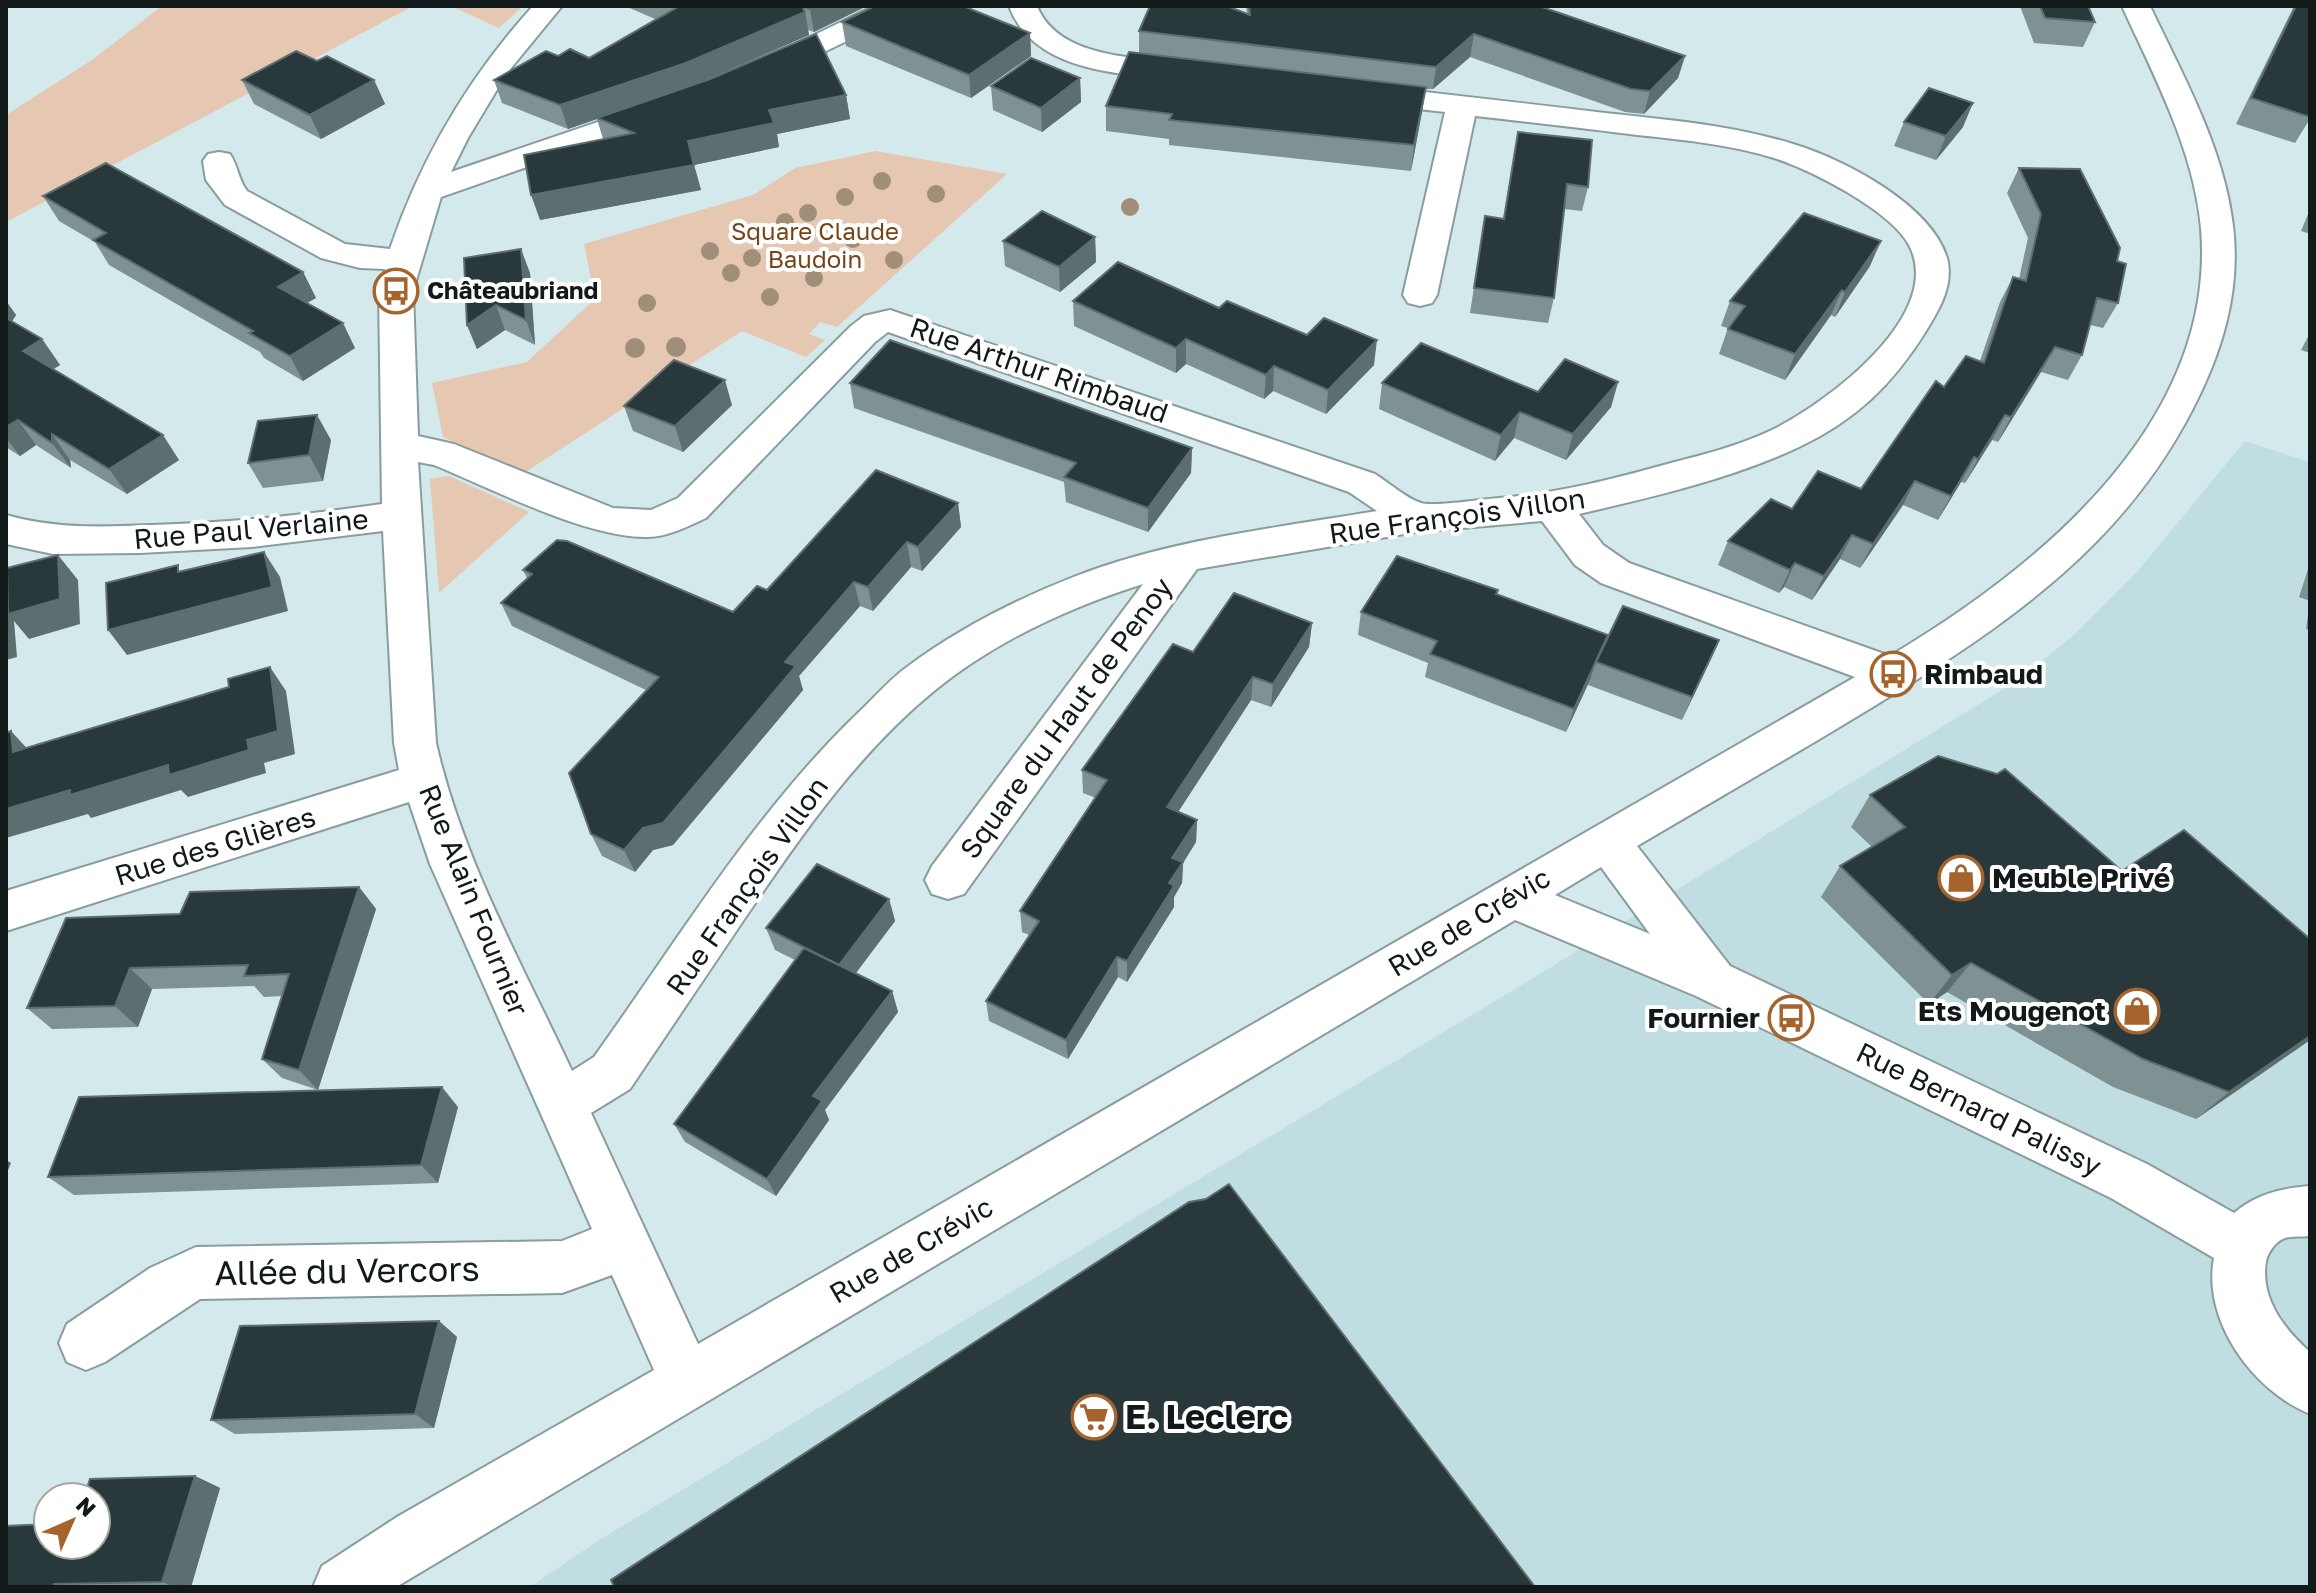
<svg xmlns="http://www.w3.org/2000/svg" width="2316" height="1593" font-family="'Golos Text',sans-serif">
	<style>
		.built { fill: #c0dee1 }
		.green { fill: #e6c7b2 }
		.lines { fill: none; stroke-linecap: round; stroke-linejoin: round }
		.minor-casing { stroke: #899c9e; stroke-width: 4 }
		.minor { fill: #fff; fill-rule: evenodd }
		.tree { fill: #a08e78 }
		.wall { fill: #7e9193 }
		.shaded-wall { fill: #5c6e70 }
		.building { fill: #29393b; stroke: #5c6e70; stroke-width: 2 }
		.labels { text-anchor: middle; stroke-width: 8; stroke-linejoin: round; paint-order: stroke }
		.far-park-label { font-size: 24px; fill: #764419; stroke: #fff }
		.far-poi-label { font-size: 24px; font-weight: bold; fill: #12191a; stroke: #fff; text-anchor: start }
		.street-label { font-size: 28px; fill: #12191a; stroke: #fff }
		.poi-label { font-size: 28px; font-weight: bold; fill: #12191a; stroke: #fff; text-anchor: start }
		.near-street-label { font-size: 34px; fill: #12191a; stroke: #fff }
		.near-poi-label { font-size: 34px; font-weight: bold; fill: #12191a; stroke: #fff; text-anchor: start }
	</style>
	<rect width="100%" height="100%" fill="#d4e9eb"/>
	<path class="built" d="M2245,441L2310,462V1587H530L599,1540L1520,986L2020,679L2076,633L2137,572Z"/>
	<g class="green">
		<path d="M162,6H413L6,222V115L92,60Z"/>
		<path d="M451,6H523L499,28Z"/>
		<path d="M876,151L1007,174L837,327L820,322L809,334L825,340L806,357L742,331L524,473L443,437L432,383L527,362L595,299L584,244L753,195L795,168Z"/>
		<path d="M449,476L529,512L439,593L430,479Z"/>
	</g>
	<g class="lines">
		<g class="minor-casing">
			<g id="minor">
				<path d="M533,6H562L507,73L468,138L451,172L645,106L656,103L667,106L671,112L667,118L441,197L413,291L418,436L454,444L613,508L651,510L678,498L851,326L864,316L890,310L1375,474C1389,483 1406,498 1421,503C1433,507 1484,499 1499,498C1559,493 1614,479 1671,463C1706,454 1741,445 1774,429C1826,403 1946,315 1909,245C1890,210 1811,170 1774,158C1729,144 1683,140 1637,135C1583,128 1529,122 1475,116L1437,295L1432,303L1420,306L1408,303L1403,295L1445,112L1364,103L1353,100L1349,94L1353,88L1364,85C1444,94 1524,103 1605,113C1669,120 1734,125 1796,145C1845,160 1931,205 1947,258C1954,285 1940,308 1926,331C1893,384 1856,420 1799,447C1731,479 1652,497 1579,514L1603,545L1629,563L1890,656C2039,567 2217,423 2201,228C2194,150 2154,76 2122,6H2150C2183,76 2224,148 2233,226C2240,283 2226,339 2202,390C2132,541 2009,624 1871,708C1794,755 1715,800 1637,846L1730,966L2147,1164L2234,1213C2256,1194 2282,1188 2310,1186V1236C2302,1237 2292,1236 2285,1238C2276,1241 2268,1252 2266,1261C2260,1298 2283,1328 2310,1352V1414C2254,1391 2202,1322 2214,1258L2111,1198L1696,996L1515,920L396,1587H313L322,1566L397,1517L654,1370L612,1275L562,1293L200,1299L105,1362L86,1370L67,1362L59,1343L67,1324L150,1268L196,1247L562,1241L592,1229L430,864L409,802L6,931V891L399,770L394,743L383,531L252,547L140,553L53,554L6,544V515C54,529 102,527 151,525C228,523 305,515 382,504L379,291L385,269L360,268L321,258L225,205L206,180L203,161L208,154L219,152L230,154C238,166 238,179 247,191L345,244L390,249C421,158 468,78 533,6ZM888,332L1349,492L1377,511C1276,528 1172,539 1076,576C1017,599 958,629 907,667C889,680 874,698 858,713C754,813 678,940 594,1057L572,1071C522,964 462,858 436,743L418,462L434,465C493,489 586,538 648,537C667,537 689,526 706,518L875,342ZM1542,521L1575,565L1601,583L1855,677L698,1344L591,1113L630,1089C668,1032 707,975 745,918C800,837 857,754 934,691C994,642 1070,607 1143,584L932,866L925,880L932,894L948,899L964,894L1197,569L1416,532ZM1601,867L1650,934L1555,895Z"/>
				<path d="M874,6H910L906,12L775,76L765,79L755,76L750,70L755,64Z"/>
				<path d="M1009,6H1037C1058,58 1133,57 1181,63L1191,66L1196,72L1191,78L1181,81C1120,73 1034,73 1009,6Z"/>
			</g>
		</g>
		<use href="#minor" class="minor"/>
	</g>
	<g class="tree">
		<circle cx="882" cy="181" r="9"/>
		<circle cx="936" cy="194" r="9"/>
		<circle cx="845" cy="197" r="9"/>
		<circle cx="1130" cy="207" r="9"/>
		<circle cx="808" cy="213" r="9"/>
		<circle cx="785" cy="222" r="9"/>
		<circle cx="853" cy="239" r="9"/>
		<circle cx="710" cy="251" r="9"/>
		<circle cx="752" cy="258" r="9"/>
		<circle cx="894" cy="260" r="9"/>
		<circle cx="731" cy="273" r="9"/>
		<circle cx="814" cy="278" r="9"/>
		<circle cx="770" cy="297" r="9"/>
		<circle cx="647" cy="303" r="9"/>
		<circle cx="676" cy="347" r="10"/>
		<circle cx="635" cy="348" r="10"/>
	</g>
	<g class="wall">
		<path d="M625,6H867L814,32L808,30L809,35L697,84L846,95L850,119L777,134L779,147L694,165L701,190L540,220L603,139L597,119L568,129L502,103L494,80L558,56L589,58L655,19Z"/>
		<path d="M1246,6H1539L1685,56L1678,78L1644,114L1625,112L1470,57L1433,89H1426L1411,171L1169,145V139L1106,131V106L1139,53V31L1247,13Z"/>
		<path d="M2020,6H2088L2095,22L2083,47L2034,43Z"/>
		<path d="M2294,6H2310V119L2295,143L2236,124Z"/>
		<path d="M842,22L1030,33L1031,56L971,98L846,46Z"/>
		<path d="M317,61L374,80L385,104L321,139L254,104L242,80Z"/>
		<path d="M1080,78L1081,102L1042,132L993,110L991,86Z"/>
		<path d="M1904,122L1963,127L1936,160L1894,146Z"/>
		<path d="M1518,132L1588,187L1582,211L1564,209L1554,298L1548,323L1470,313L1485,216L1503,219Z"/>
		<path d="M2019,168L2118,303L2103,328L2090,325L2082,355L2068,380L2041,372L1998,442L1992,440L1965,483L1961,482L1938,520L1903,505L1860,568L1840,559L1812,600L1784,587L1779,593L1718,565L1728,541L1792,509L1861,489L1944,387L1980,361L2000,302L2013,277L2019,279L2028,238L2007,193Z"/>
		<path d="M43,196L303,272L316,298L306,303L355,348L303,381L264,358L260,352L109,265L95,242L59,221Z"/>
		<path d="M2310,209V234L2301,231Z"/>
		<path d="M1095,237L1096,262L1060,292L1005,266L1003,241Z"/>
		<path d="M1870,266L1835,317L1831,315L1785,380L1719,354L1728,328L1721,326L1730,301Z"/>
		<path d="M530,273L535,345L505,330L477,349L467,325Z"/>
		<path d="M6,301L16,315L12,321L42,339L60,365L53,369L179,460L127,494L70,460L71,468L36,445L20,456L6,447Z"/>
		<path d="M1073,301L1219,308L1374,365L1326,414L1273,391L1264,399L1186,364L1176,373L1074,326Z"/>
		<path d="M2310,333V353L2301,350Z"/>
		<path d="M1618,382L1611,407L1566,460L1514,438L1495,461L1379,409L1382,383L1538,392Z"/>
		<path d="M850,383L1192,448L1191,473L1148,532L1066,502L1064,482L854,408Z"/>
		<path d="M732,405L683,452L633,431L624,406Z"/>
		<path d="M331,440L323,481L263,488L248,463Z"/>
		<path d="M958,503L961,527L922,571L911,567L873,611L860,606L799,676L803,690L673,845L653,850L635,872L602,856L591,834L646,690L512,626L501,603L527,578L523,570L733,612L767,590Z"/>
		<path d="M2310,563V630L2306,629L2310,601L2299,597Z"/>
		<path d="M1498,590L1497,595L1608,635L1719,640L1682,720L1588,685L1590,680L1566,732L1425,677L1428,663L1358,635L1361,612Z"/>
		<path d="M1312,623L1309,647L1271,707L1251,700L1178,812L1197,820L1196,842L1183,863L1182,883L1174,897V907L1127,982L1118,977L1068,1059L989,1021L986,1001L1029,935L1022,932L1020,911L1096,798L1083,793L1082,770L1193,652Z"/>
		<path d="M1870,795L2122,871L2310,939V1040L2196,1119L2113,1087L1947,992L1929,1004L1821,897L1840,866L1872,847L1851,827Z"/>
		<path d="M359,887L376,909L318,1090L282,1078L262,1059L282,996L264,997L254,986L152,989L138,1027L52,1029L27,1008L180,914Z"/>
		<path d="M889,899L895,921L856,973L892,991L898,1012L825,1110L829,1120L776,1196L685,1142L674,1124L795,960L775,950L766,928Z"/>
		<path d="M458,1107L438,1183L74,1195L48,1177Z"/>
		<path d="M439,1321L457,1337L434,1428L235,1434L211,1420Z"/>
		<path d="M195,1476L220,1488L191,1587H6L48,1545Z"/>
	</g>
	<g class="shaded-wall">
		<path d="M817,6H867L814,32L810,9Z"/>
		<path d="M805,12L809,35L692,86L568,129L560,105Z"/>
		<path d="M1030,33L1031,56L971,98L969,75Z"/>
		<path d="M1474,34L1470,57L1433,89L1436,67Z"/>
		<path d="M1685,56L1678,78L1644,114L1650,91Z"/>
		<path d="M1080,78L1081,102L1042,132L1041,108Z"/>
		<path d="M374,80L385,104L321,139L310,115Z"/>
		<path d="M1426,87L1422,112L1411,171L1414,145Z"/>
		<path d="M846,95L850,119L777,134L779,147L694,165L688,141L769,110Z"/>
		<path d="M1973,103L1963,127L1936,160L1946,136Z"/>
		<path d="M694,165L701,190L540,220L531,195Z"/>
		<path d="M1095,237L1096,262L1060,292L1059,267Z"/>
		<path d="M1881,241L1870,266L1835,317L1845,292Z"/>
		<path d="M521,249L530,273L535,345L526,320Z"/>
		<path d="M303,272L316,298L291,312L278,287Z"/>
		<path d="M1842,290L1831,315L1785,380L1795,354Z"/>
		<path d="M6,301L16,315L6,331Z"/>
		<path d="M496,305L505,330L477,349L467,325Z"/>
		<path d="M343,323L355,348L303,381L290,356Z"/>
		<path d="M42,339L60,365L41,377L23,351Z"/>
		<path d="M1186,339V364L1176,373V348Z"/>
		<path d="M1377,340L1374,365L1326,414L1328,390Z"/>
		<path d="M2055,347L2041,372L1998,442L2011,417Z"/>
		<path d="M1274,366L1273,391L1264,399L1266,375Z"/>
		<path d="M725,380L732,405L683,452L675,426Z"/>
		<path d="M1618,382L1611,407L1566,460L1573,434Z"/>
		<path d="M1520,412L1514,438L1495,461L1501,435Z"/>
		<path d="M317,415L331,440L323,481L309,455Z"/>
		<path d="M2005,415L1992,440L1965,483L1978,459Z"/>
		<path d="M18,420L36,445L20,456L6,438V427Z"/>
		<path d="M52,434L70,460L71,468L52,443Z"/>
		<path d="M163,435L179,460L127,494L109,469Z"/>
		<path d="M1192,448L1191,473L1148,532V508Z"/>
		<path d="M1974,457L1961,482L1938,520L1951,496Z"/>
		<path d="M1915,481L1903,505L1860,568L1873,544Z"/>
		<path d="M958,503L961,527L922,571L918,547Z"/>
		<path d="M1852,535L1840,559L1812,600L1824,576Z"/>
		<path d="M907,542L911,567L873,611L868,587Z"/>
		<path d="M264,552L280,577L288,611L127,655L108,630Z"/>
		<path d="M58,555L78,580L80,624L29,639L14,621L17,657L6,660V599L13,608Z"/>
		<path d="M1795,563L1784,587L1779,593L1790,570Z"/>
		<path d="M854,582L860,606L799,676L803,690L673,845L653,850L635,872L624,850Z"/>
		<path d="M1312,623L1309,647L1271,707L1273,684Z"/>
		<path d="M1608,635L1596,662L1590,680L1566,732L1574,709Z"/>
		<path d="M1719,640L1709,663L1682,720L1692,697Z"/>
		<path d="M270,667L286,691L295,754L264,763L266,773L188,797L181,790L91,818L88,814L6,838V809L70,790L168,765L247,740Z"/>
		<path d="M1253,677L1251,700L1167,829V807Z"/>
		<path d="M11,731L33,755L13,752Z"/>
		<path d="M1197,820L1196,842L1183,863L1182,883L1174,897V907L1127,982V961L1172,858Z"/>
		<path d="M359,887L376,909L318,1090L299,1070Z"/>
		<path d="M889,899L895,921L846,986L839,965Z"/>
		<path d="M1117,957L1118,977L1068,1059L1066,1040Z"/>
		<path d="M1971,963L1947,992L1929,1004L1952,975Z"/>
		<path d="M130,968L152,989L138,1027L115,1006Z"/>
		<path d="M892,991L898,1012L825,1110L829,1120L776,1196L767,1179L813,1096Z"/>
		<path d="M2310,1036V1040L2196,1119L2229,1092Z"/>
		<path d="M442,1087L458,1107L438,1183L421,1165Z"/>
		<path d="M6,1160L11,1163L6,1175Z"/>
		<path d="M439,1321L457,1337L434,1428L415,1414Z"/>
		<path d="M195,1476L220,1488L191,1587H175L162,1582Z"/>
	</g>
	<g class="building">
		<path d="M672,6H802L805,12L686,63L560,105L494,80L546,51L558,56L570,49L589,58L676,8Z"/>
		<path d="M802,6H817L810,9Z"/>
		<path d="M875,6H963L1030,33L969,75L842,22Z"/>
		<path d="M1150,6H1227L1250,15L1249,6H1539L1685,56L1650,91L1631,89L1474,34L1436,67L1139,31Z"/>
		<path d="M2040,6H2088L2095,22L2045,18Z"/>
		<path d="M2296,6H2310V117L2251,98Z"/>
		<path d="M816,34L846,95L769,110L774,123L688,141L694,165L531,195L524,155L634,133L597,118L710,79Z"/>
		<path d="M296,51L317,61L327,56L374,80L310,115L242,80Z"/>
		<path d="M1129,52L1426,87L1414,145L1169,120L1172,114L1106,106Z"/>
		<path d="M1031,58L1080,78L1041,108L991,86Z"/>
		<path d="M1929,88L1973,103L1946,136L1904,122Z"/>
		<path d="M1518,132L1592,140L1588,187L1567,184L1554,298L1474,288L1485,216L1504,219Z"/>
		<path d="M106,163L303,272L278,287L343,323L290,356L249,333L253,331L93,240L106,233L43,196Z"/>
		<path d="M2019,168L2080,169L2120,248L2117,261L2126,264L2118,303L2097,298L2082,355L2055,347L2011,417L2005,415L1978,459L1974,457L1951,496L1915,481L1873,544L1852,535L1824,576L1795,563L1790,570L1728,541L1771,499L1792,509L1818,471L1861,489L1936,381L1944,387L1966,356L1984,363L2013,277L2026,281L2041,214Z"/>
		<path d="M1042,211L1095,237L1059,267L1003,241Z"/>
		<path d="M1804,213L1881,241L1845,292L1842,290L1795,354L1728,329L1745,306L1730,301Z"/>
		<path d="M521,249L526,320L496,305L467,325L464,258Z"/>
		<path d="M1118,262L1219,308L1227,301L1307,335L1324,318L1377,340L1328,390L1274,366L1266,375L1186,339L1176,348L1073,301Z"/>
		<path d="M6,318L42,339L23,351L163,435L109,469L52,434V443L18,420L6,427Z"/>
		<path d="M890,340L1192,448L1148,508L1064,477L1076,463L850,383Z"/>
		<path d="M1421,343L1538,392L1565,359L1618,382L1573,434L1520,412L1501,435L1382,383Z"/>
		<path d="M674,360L725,380L675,426L624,406Z"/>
		<path d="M317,415L309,455L248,463L258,421Z"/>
		<path d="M876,470L958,503L918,547L907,542L868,587L854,582L785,662L796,666L663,823L643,828L624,850L591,834L569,773L659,677L501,603L532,574L523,570L557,540L567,541L733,612L757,586L767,590Z"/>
		<path d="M264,552L272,587L108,630L106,583L178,565V572Z"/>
		<path d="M58,555L60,599L8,614L7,568Z"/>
		<path d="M1397,556L1498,590L1496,594L1608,635L1574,709L1430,654L1437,641L1361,612Z"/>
		<path d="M1234,593L1312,623L1273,684L1253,677L1167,807L1197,820L1172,858L1183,862L1169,883L1174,886L1127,961L1117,957L1066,1040L986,1001L1039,921L1020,911L1107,780L1082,770L1173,644L1193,652Z"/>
		<path d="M1623,606L1719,640L1692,697L1596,662Z"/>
		<path d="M270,667L278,731L247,740L249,750L169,775L168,765L70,795V790L6,809V733L11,731L13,752L229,687L228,679Z"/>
		<path d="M1938,756L1997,774L2005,769L2122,871L2184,830L2310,939V1036L2229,1092L2143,1059L1971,963L1952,975L1840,866L1905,827L1870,795Z"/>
		<path d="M817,864L889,899L839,965L766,928Z"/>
		<path d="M359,887L299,1070L262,1059L289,974L244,976L248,965L130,968L115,1006L27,1008L66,918L180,914L190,892Z"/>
		<path d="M804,948L892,991L813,1096L822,1101L767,1179L674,1124Z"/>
		<path d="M442,1087L421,1165L48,1177L79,1097Z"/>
		<path d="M1229,1184L1535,1587H614L611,1580L1189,1202L1206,1199Z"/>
		<path d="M439,1321L415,1414L211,1420L240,1326Z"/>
		<path d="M195,1476L162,1582L54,1584L53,1587H6V1526L48,1524V1545H96V1497H84L90,1479Z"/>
	</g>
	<defs>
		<g id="bus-ring" transform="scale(2.3)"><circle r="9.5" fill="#fff" stroke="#a5632e" stroke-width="1.5"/><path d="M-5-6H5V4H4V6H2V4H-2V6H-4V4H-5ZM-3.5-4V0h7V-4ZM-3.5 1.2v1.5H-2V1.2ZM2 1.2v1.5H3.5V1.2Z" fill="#a5632e"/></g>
		<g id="shop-ring" transform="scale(2.3)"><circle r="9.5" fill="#fff" stroke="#a5632e" stroke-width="1.5"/><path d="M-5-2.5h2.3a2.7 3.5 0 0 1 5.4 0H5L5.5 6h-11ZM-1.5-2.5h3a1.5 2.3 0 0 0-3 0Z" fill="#a5632e"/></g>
		<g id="supermarket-ring" transform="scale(2.3)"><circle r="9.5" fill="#fff" stroke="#a5632e" stroke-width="1.5"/><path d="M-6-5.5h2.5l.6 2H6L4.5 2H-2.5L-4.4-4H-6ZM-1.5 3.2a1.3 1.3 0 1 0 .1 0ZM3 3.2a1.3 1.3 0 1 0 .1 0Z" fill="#a5632e"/></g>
	</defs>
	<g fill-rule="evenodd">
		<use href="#bus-ring" x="396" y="291"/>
		<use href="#bus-ring" x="1893" y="674"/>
		<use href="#shop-ring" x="1961" y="878"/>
		<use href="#shop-ring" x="2137" y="1011"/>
		<use href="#bus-ring" x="1791" y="1018"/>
		<use href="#supermarket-ring" x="1094" y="1417"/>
	</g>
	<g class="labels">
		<g class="far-park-label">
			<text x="815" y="240">Square Claude<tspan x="815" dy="28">Baudoin</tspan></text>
		</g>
		<g class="far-poi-label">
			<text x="427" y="299">Châteaubriand</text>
		</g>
		<g class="street-label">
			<text transform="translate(1039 370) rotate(19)" y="10">Rue Arthur Rimbaud</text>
			<text transform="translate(1457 516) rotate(-8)" y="10">Rue François Villon</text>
			<text transform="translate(251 529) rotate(-5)" y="10">Rue Paul Verlaine</text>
			<text transform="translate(1066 718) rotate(-54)" y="10">Square du Haut de Penoy</text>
			<text transform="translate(215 846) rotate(-17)" y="10">Rue des Glières</text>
			<text transform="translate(747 886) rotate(-55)" y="10">Rue François Villon</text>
			<text transform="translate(474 900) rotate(68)" y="10">Rue Alain Fournier</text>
			<text transform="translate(1469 922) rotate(-31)" y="10">Rue de Crévic</text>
			<text transform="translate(1979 1109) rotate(26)" y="10">Rue Bernard Palissy</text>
			<text transform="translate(911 1250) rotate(-30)" y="10">Rue de Crévic</text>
		</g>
		<g class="poi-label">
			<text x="1924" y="684">Rimbaud</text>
			<text x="1992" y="888">Meuble Privé</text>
			<text x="2106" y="1021" text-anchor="end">Ets Mougenot</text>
			<text x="1760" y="1028" text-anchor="end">Fournier</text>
		</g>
		<g class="near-street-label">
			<text transform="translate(347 1271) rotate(-1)" y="12">Allée du Vercors</text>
		</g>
		<g class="near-poi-label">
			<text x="1125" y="1429">E. Leclerc</text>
		</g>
	</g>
	<rect width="2316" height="1593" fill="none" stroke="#12191a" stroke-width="16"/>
	<g transform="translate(72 1521) rotate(45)"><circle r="38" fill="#ffffff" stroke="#a0a3a3" stroke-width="2"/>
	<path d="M0-6L14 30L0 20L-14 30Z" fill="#a5632e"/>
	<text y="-12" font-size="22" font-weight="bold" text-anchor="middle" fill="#12191a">N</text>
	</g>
</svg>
